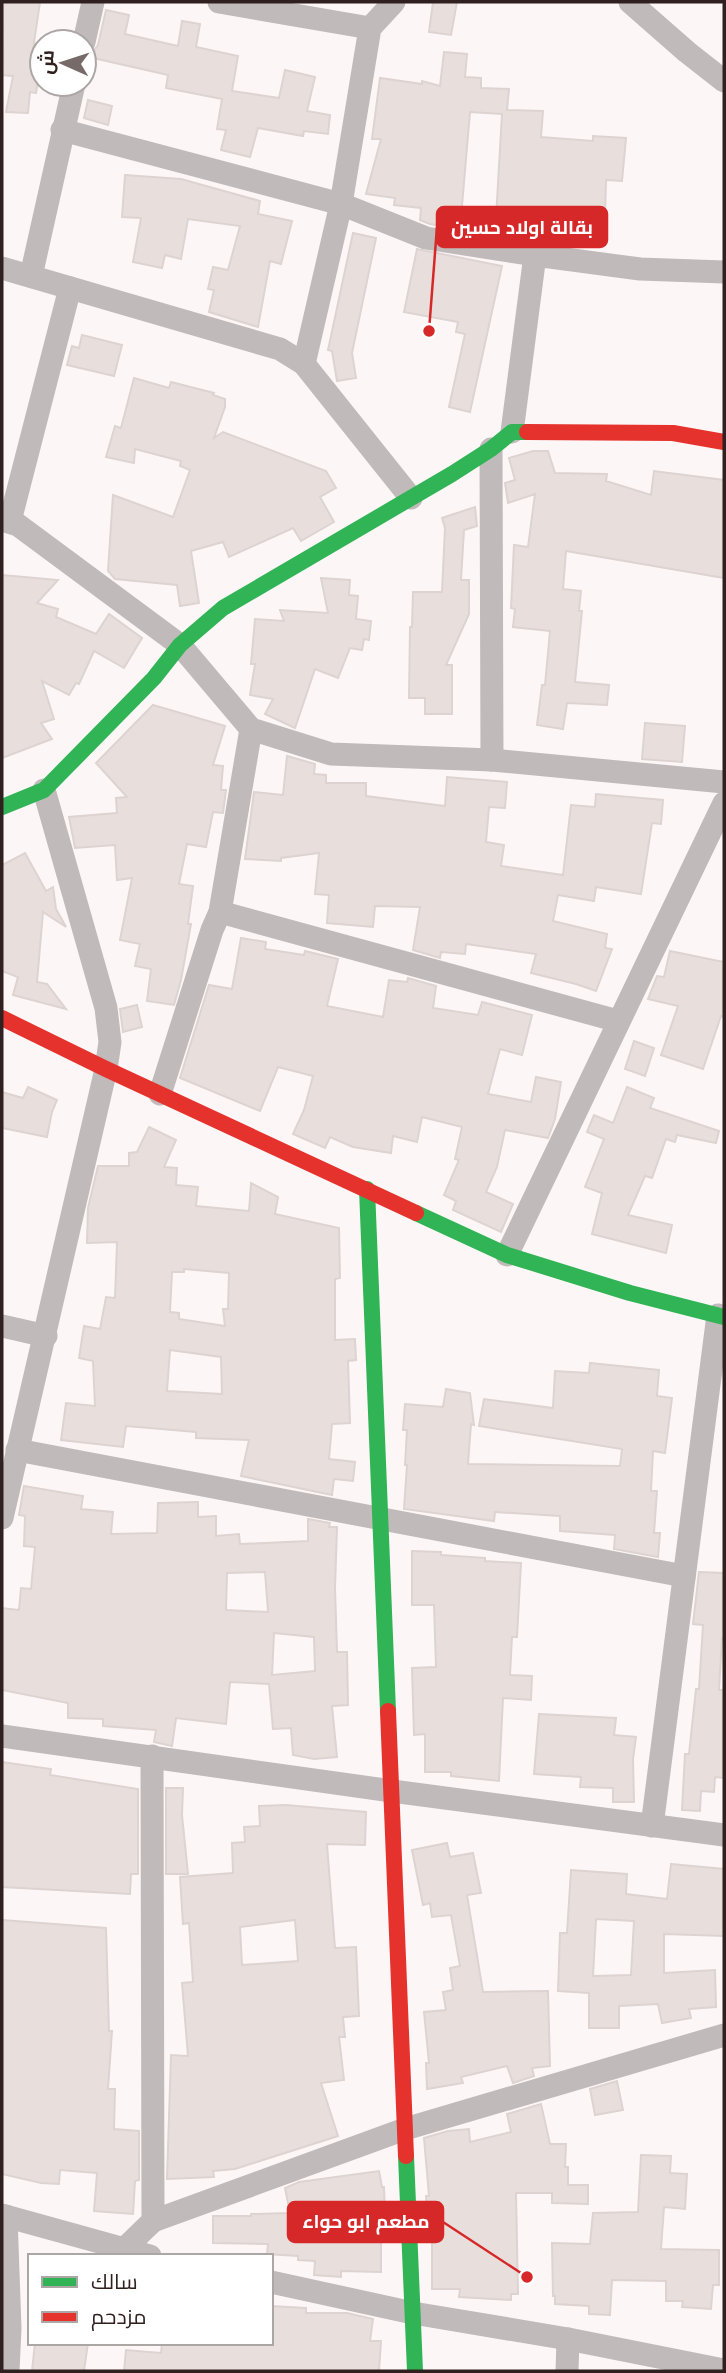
<svg xmlns="http://www.w3.org/2000/svg" width="726" height="2373" font-family="'Open Sans',Cairo,sans-serif">
	<style>
		.building { fill: #e8dfdc; stroke: #ddd3d0; stroke-width: 2; fill-rule: evenodd }
		.lines { fill: none; stroke-linecap: round; stroke-linejoin: round }
		.street { stroke: #c0baba; stroke-width: 23 }
		.fast { stroke: #30b455; stroke-width: 16 }
		.jam { stroke: #e5322d; stroke-width: 16 }
		.leader { fill: none; stroke: #d62828; stroke-width: 2.5 }
		.callout-dot { fill: #d62828; stroke: #fff; stroke-width: 2.5 }
		.callout { fill: #d62828; stroke: #d62828; stroke-width: 2.5 }
		.callout-label { font-size: 19px; text-anchor: middle; font-weight: bold; fill: #fff }
	</style>
	<rect width="100%" height="100%" fill="#fcf7f6"/>
	<g class="building">
		<path d="M3,2H40L32,56L42,59L36,93L30,92L28,113L6,112L13,76L2,75Z"/>
		<path d="M433,2H457L451,35L429,32Z"/>
		<path d="M106,10L129,15L125,34L178,46L182,21L200,24L196,47L238,56L232,91L279,98L285,70L315,77L307,111L330,115L328,134L304,131L303,136L258,128L250,157L221,150L226,130L217,129L222,99L166,88L168,75L89,57L98,45Z"/>
		<path d="M444,52L467,54L465,77L481,78V88L509,89L507,110L543,111L541,137L593,141V136L626,138L622,181L606,180L605,215H574V226L548,225L549,221L496,218L502,114L470,112L460,229L430,224L420,220L421,208L394,205L395,198L366,194L381,139H372L380,78L422,84V81L440,86Z"/>
		<path d="M88,100L112,106L108,125L84,118Z"/>
		<path d="M125,175L181,179L224,191L260,201L258,214L292,221L281,264L270,261L258,327L209,312L214,290L208,289L213,267L228,270L240,226L188,219L181,259L165,255L162,268L133,262L141,218L122,217Z"/>
		<path d="M353,233L376,238L352,353L356,378L337,381L332,351L328,350Z"/>
		<path d="M417,249L502,266L470,412L449,407L465,334L456,332L458,322L404,312Z"/>
		<path d="M82,335L122,345L114,376L67,365L72,346L79,348Z"/>
		<path d="M134,378L169,388L171,382L214,393L213,395L225,399V407L214,438L223,432L326,471L336,488L320,497L334,522L301,541L293,528L229,557L223,542L191,551L199,603L180,606L177,585L115,579L108,571L113,495L173,517L190,470L180,466L181,461L135,449L134,463L106,457L115,426L121,428Z"/>
		<path d="M533,451H548L555,473L607,474L606,481L651,495L654,471L724,480V578L566,551L563,589L581,591L579,611H582L575,682L609,685L607,705L567,703L563,729L537,725L542,685H545L550,631L513,627L515,609L511,608L514,545L528,547L535,494L508,503L505,483L515,480L509,458Z"/>
		<path d="M475,507L477,526L464,530L461,580H469V614L446,665H452V714H425V698H409L410,627H412L413,592H442L445,528L442,518Z"/>
		<path d="M2,575L58,580L37,603L58,609L56,617L96,634L109,614L142,638L124,668L94,651L79,684L76,683L69,695L42,681L54,719L41,723L52,739L2,758Z"/>
		<path d="M321,578L350,580L349,595L358,596L356,619L371,621L369,640L364,639L362,650L350,648L338,678L315,669L295,728L265,714L273,699L250,695L255,664H251L255,619L284,621L280,610L328,613Z"/>
		<path d="M153,705L225,726L213,765L223,766L221,790H226L223,813L213,812L206,847L187,844L179,884L193,886L188,924H191L181,980L174,1005L147,1001L151,969L135,966L140,944L120,940L132,878L117,880L115,845L75,848L69,817L117,813L116,798L127,797L96,763Z"/>
		<path d="M645,723L685,726L682,762L642,759Z"/>
		<path d="M287,756L315,764L314,774L326,775V783H366V796L445,806L447,777L507,782L505,808L489,807L486,842L504,845L501,866L563,875L571,805L595,807L596,794L663,800L661,824L652,823L641,894L596,887L594,901L558,895L553,921L607,934L605,948L612,949L596,991L576,984L531,973L536,954L466,944L465,954L441,952L440,958L413,950L420,907L375,906L373,927L327,923L329,895L315,894L319,853L281,858V861L245,859L254,792L283,795Z"/>
		<path d="M25,853L46,891L53,887L56,909L66,927L43,912L37,982L47,984L66,1009L13,995L18,977L2,971V865Z"/>
		<path d="M241,938L266,942L265,949L304,955L305,951L338,959L327,1006L383,1017L389,980L407,982L408,978L436,986L433,1008L478,1015L482,1002L532,1015L522,1055L500,1049L488,1094L531,1102L536,1077L561,1082L555,1119L548,1138L505,1130L497,1167L486,1192L513,1204L501,1232L453,1210L456,1201L444,1195L459,1160L455,1159L462,1127L422,1117L417,1142L393,1136L391,1153L353,1147L330,1137L325,1148L293,1134L304,1110L313,1076L278,1067L260,1111L180,1078L209,985L232,989Z"/>
		<path d="M670,951L724,962V1017L721,1016L703,1069L661,1055L678,1006L648,999L657,976L664,977Z"/>
		<path d="M137,1005L142,1027L123,1032L120,1009Z"/>
		<path d="M634,1041L654,1048L645,1076L625,1069Z"/>
		<path d="M28,1087L57,1100L52,1112L47,1137L2,1128V1092L23,1098Z"/>
		<path d="M627,1087L654,1098L650,1108L719,1131L716,1143L677,1135L675,1142L666,1139L652,1178L645,1176L628,1215L672,1225L666,1253L592,1234L602,1193L585,1187L604,1139L587,1132L594,1115L613,1123Z"/>
		<path d="M149,1127L176,1140L164,1167L177,1168L176,1185L198,1187L196,1206L249,1211L251,1183L278,1197L275,1214L339,1228L340,1278L335,1279V1340L355,1339L356,1360L348,1361L350,1423L332,1424L329,1459L355,1462L353,1481L334,1479L332,1495L241,1476L249,1440L196,1438V1432L126,1426L123,1447L61,1440L66,1403L95,1406L93,1361L79,1358L84,1326L100,1329L106,1297L115,1298L117,1242L87,1243L88,1208L98,1166H129V1153L137,1152ZM184,1269L229,1273L228,1309H223L225,1326L179,1319V1313L170,1312L172,1272H184ZM170,1350L221,1357L222,1394L167,1391Z"/>
		<path d="M590,1363L659,1370L657,1396L672,1398L665,1453L653,1451L651,1491H657L654,1533H660L658,1557L614,1549L615,1535L560,1531V1516L495,1512L494,1521L404,1509L407,1465H405L407,1430H403L405,1404L443,1407L446,1389L470,1393L474,1425L471,1424L468,1464L620,1466L622,1449L479,1426L484,1399L553,1408L555,1371L589,1373Z"/>
		<path d="M24,1486L83,1496L81,1509L113,1512L111,1534L157,1533L158,1503L198,1502V1517L216,1516V1536L239,1534L240,1544L308,1541V1519L330,1523L329,1527H337L335,1588L337,1652H347L348,1705L332,1706L337,1757L314,1759L293,1755L291,1728L273,1729L269,1684L230,1682L226,1724L176,1718L172,1746L154,1742L156,1730L103,1726V1719L68,1718V1703L2,1690V1608L19,1610L21,1588L31,1589L35,1547L24,1546L25,1516L19,1515ZM265,1572L268,1612L226,1610L227,1573ZM274,1633L314,1637L315,1671L272,1675Z"/>
		<path d="M412,1551L441,1552V1555L485,1558V1561L521,1563L517,1637H512L510,1675L532,1676L531,1700L503,1698L499,1781L451,1776V1772H425V1734L414,1735L412,1668L436,1667L434,1605H412Z"/>
		<path d="M699,1572L724,1573V1638H722L719,1690H724V1778L715,1777L714,1792L701,1791L700,1811L682,1810L685,1754H689L696,1689H699L703,1625L693,1624Z"/>
		<path d="M539,1714L616,1718L614,1735L636,1737L633,1759L634,1802H613V1788L580,1787L581,1777L534,1774Z"/>
		<path d="M2,1762L51,1769L50,1775L138,1789V1874H131L130,1894L2,1887Z"/>
		<path d="M166,1788H183L182,1815L188,1874H166Z"/>
		<path d="M286,1805L366,1812L365,1845L327,1844L335,1948L356,1947L359,2016L343,2017L345,2037H339L344,2080L321,2083L338,2136L235,2169L213,2171L214,2177L167,2179L171,2055L188,2056L182,1983L193,1982L189,1923L183,1924L180,1877L233,1873L232,1843L245,1842L244,1827L260,1826L259,1806ZM295,1920L298,1961L242,1965L240,1927Z"/>
		<path d="M447,1843L450,1857L473,1853L481,1893L467,1895L483,1992L548,1991L550,2066L532,2068L534,2076L513,2083L507,2066L461,2077L463,2083L427,2089L426,2063H429L424,2012L446,2010L443,1992L453,1990L450,1968L460,1966L451,1915L432,1917L430,1903L423,1905L412,1850Z"/>
		<path d="M671,1864L724,1869V1936L664,1934V1973L715,1970L716,2007L689,2009L691,2018L662,2023L658,2004L619,2006V2028H589V1993L558,1991L560,1933H567L571,1870L627,1874L626,1894L667,1899ZM596,1919L634,1921L631,1975L593,1976Z"/>
		<path d="M2,1920L106,1928L109,2031H112L108,2089H115L114,2129L139,2131V2180L135,2181L133,2214L94,2211L97,2173L60,2170L59,2184L41,2183L2,2174Z"/>
		<path d="M617,2081L623,2110L595,2115L590,2089Z"/>
		<path d="M541,2104L550,2144H566L565,2167H568V2185H588V2204L552,2203V2193H516L518,2294H511V2300L459,2297L460,2289H432V2234H428L426,2196H429L424,2138L448,2131L469,2129L470,2142L511,2132L507,2114Z"/>
		<path d="M641,2155L671,2156L670,2173L687,2174L685,2209L664,2207L661,2249L719,2250V2285H713L711,2309L682,2307L683,2301H666V2281L612,2280L610,2315L589,2314V2306L555,2304V2296H553L552,2243L590,2244L593,2213L638,2212Z"/>
		<path d="M379,2171L382,2187H384L385,2217H381V2272L341,2271V2277L314,2275L315,2261L298,2260V2256L267,2254L268,2244L213,2243V2216H251V2214L290,2213L285,2188L299,2182Z"/>
		<path d="M271,2306L306,2308V2313H347L373,2319L370,2341H381L379,2371H124L126,2350L161,2353L162,2343H271Z"/>
		<path d="M35,2343H88L84,2371H32Z"/>
	</g>
	<g class="lines">
		<g class="street">
			<path d="M219,2L370,28"/>
			<path d="M630,2L687,52L724,81"/>
			<path d="M84,42L93,2"/>
			<path d="M62,130L341,204L426,238L535,255"/>
			<path d="M2,268L280,349L304,364L411,498"/>
			<path d="M31,276L74,84"/>
			<path d="M304,364L341,204L370,28L394,2"/>
			<path d="M512,432L535,255L640,269L724,272"/>
			<path d="M491,449L492,760"/>
			<path d="M2,520L18,525L180,645L251,729L331,754L492,760L724,782"/>
			<path d="M10,521L70,288"/>
			<path d="M220,912L618,1021"/>
			<path d="M160,1094L212,930L220,912L251,729"/>
			<path d="M507,1255L724,803"/>
			<path d="M2,1326L46,1336"/>
			<path d="M17,1450L684,1576"/>
			<path d="M2,1518L106,1069L110,1042L106,1008L44,790"/>
			<path d="M2,1736L392,1791L724,1835"/>
			<path d="M652,1826L718,1315"/>
			<path d="M2,2215L150,2256"/>
			<path d="M6,2216L10,2328L8,2371"/>
			<path d="M153,2221L405,2129L724,2035"/>
			<path d="M123,2250L153,2221L152,1756"/>
			<path d="M271,2282L413,2313L568,2339L724,2370"/>
			<path d="M567,2371L568,2339"/>
		</g>
		<g class="fast">
			<path d="M2,807L44,790L154,678L180,645L223,608L452,474L491,449L512,432H527"/>
			<path d="M367,1189L388,1711"/>
			<path d="M416,1213L507,1255L630,1293L724,1317"/>
			<path d="M406,2156L415,2371"/>
		</g>
		<g class="jam">
			<path d="M527,432L673,433L724,442"/>
			<path d="M2,1018L106,1069L416,1213"/>
			<path d="M388,1711L406,2156"/>
		</g>
	</g>
	<path class="leader" d="M429 331L437 227M527 2277L443 2222"/>
	<g class="callout-dot">
		<circle cx="429" cy="331" r="7"/>
		<circle cx="527" cy="2277" r="7"/>
	</g>
	<g class="callout">
		<rect x="437" y="207" width="170" height="40" rx="7"/>
		<rect x="288" y="2202" width="155" height="40" rx="7"/>
	</g>
	<g class="callout-label">
		<text x="522" y="234">بقالة اولاد حسين</text>
		<text x="366" y="2228">مطعم ابو حواء</text>
	</g>
	<rect width="726" height="2373" fill="none" stroke="#30201f" stroke-width="7"/>
	<rect x="28" y="2254" width="245" height="91" fill="#ffffff" stroke="#aca6a5" stroke-width="2"/>
	<rect x="42" y="2277" width="35" height="10" fill="#30b455" stroke="#aca6a5" stroke-width="2"/>
	<text x="91" y="2289" font-size="21" fill="#30201f">سالك</text>
	<rect x="42" y="2312" width="35" height="10" fill="#e5322d" stroke="#aca6a5" stroke-width="2"/>
	<text x="91" y="2324" font-size="21" fill="#30201f">مزدحم</text>
	<g transform="translate(63 63) rotate(273)"><circle r="33" fill="#ffffff" stroke="#aca6a5" stroke-width="2"/>
	<path d="M0-5L12 26L0 18L-12 26Z" fill="#776b6a"/>
	<text y="-10" font-size="19" font-weight="bold" text-anchor="middle" fill="#30201f">ش</text>
	</g>
</svg>
